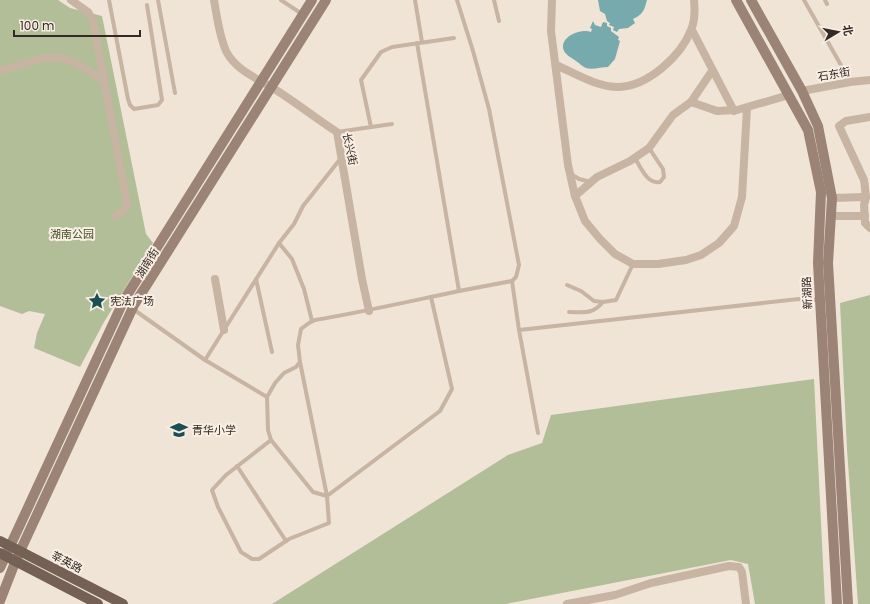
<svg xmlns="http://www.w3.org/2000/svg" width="870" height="604" font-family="Poppins,'Noto Sans SC',sans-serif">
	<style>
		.green { fill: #b1be97 }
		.water { fill: #76aaac }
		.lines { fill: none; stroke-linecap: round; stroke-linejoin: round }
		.service { stroke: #c7b4a3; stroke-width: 4 }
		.minor { stroke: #c7b4a3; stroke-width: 8 }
		.secondary { stroke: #9b8375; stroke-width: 10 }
		.primary { stroke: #756056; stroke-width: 10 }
		.labels { text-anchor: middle; stroke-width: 4; stroke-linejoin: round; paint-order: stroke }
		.street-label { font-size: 11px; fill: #332925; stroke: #f8eee2 }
		.park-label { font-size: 11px; fill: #425029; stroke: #f8eee2 }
		.poi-label { font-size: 11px; fill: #332925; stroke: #f8eee2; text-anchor: start }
	</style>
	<rect width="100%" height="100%" fill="#f0e4d7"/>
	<g class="green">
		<path d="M0,0H58L70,8L102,16L146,234L153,243L104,322L80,367L34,348L37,333L45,314L29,311L22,314L0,306Z"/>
		<path d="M870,295V604H858L847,449L840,303Z"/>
		<path d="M814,379L825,604H755L748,564L731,560L506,604H272L508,455L542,443L551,415Z"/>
	</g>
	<g class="water">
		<path d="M598,0H647C644,11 643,14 633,19L635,23L628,28L619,29L617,32L613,30L614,27L609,25L610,23L607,21L605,14L600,11Z"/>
		<path d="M593,21L595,25L601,27L603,22L607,23V26L611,28V31L619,37L618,40L620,41L615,59L608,67C602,67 592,70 586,68C583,67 579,63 576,61C572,58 566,55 564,51C558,37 581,28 591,32L592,29L590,28Z"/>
	</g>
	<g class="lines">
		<g class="service">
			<path d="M109,0L128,99L130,105L134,109L158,105L162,100L147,5"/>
			<path d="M158,0L175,93"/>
			<path d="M281,0L302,14"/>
			<path d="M415,0L422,42"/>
			<path d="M457,0L473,51L489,109L519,265L516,277L512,281"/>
			<path d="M494,0L499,21"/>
			<path d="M804,0L850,81"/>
			<path d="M825,0L827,4"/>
			<path d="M417,43L459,291C411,301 363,312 315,320L309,323L301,329L298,345L300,362L296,367L284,373L275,383L267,397L268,430L271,440L313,492L327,496L440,411L452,389L431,297"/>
			<path d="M371,127L361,80L381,52L392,47L454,38"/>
			<path d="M337,132L392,124"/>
			<path d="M635,158C641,168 647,184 660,182L664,177L663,169L649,148"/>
			<path d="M571,174L579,179L591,182"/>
			<path d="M256,279L272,352"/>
			<path d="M567,285L581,291L594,301L603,302"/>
			<path d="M459,291L512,281L519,330L538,433"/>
			<path d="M133,309L205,360L267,397"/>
			<path d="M569,312C584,312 592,315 603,302L616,300L633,264"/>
			<path d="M312,321L304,289L292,259L279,243L294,224L303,206L341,158"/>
			<path d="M519,330L799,299L819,300"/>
			<path d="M205,360L279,243"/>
			<path d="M271,440L226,475L212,490L218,507L241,552L252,559H259L289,539L329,523L327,496L300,362"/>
			<path d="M237,466L286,541"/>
		</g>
		<g class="minor">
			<path d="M71,0L88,12L93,21L127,204L123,212L115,216"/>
			<path d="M214,0C217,17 219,35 226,51C235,69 254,77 271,87C293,100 315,118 337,132L362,279L369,311"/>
			<path d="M552,0L551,31L568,165L575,196L585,221L600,239L615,254L633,264H658L686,260L701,255L719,243L734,226L742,197L747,108"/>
			<path d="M692,30L734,111"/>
			<path d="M556,65C576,74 597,87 619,87C648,86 681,56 691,30C695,21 695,10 694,0"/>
			<path d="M0,71L43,58H61L78,64L104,81"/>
			<path d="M802,91L850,82L870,80"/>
			<path d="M691,102L717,111L737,110L789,95"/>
			<path d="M870,117L846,121L839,126L864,180L866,197L864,205L865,223L870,228"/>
			<path d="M575,196L597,177L630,161L649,148L673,115L691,102L712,71"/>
			<path d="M832,198L866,197"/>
			<path d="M831,216H865"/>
			<path d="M215,279L224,330"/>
			<path d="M567,604L615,595L651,583L729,566L739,567L742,572L746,604"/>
		</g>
		<g class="secondary">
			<path d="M736,0L808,130L821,192L818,263L837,604"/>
			<path d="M751,0L802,91L818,126L832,198L828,263L848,604"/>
			<path d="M0,568L124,300L312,0"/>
			<path d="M0,601L16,560L134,305L326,0"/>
		</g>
		<g class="primary">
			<path d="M0,541L123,604"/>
			<path d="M0,553L98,604"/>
		</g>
	</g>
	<defs>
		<g id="sight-bare" transform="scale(1.38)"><path d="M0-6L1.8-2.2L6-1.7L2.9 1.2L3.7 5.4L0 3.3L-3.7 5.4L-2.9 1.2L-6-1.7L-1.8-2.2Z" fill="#1c4f53" stroke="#f8eee2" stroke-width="2.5" paint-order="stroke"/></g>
		<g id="school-bare" transform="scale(1.38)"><path d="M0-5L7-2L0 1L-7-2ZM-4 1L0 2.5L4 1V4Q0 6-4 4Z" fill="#1c4f53" stroke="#f8eee2" stroke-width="2.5" paint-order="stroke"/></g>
	</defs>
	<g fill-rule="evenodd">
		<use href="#sight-bare" x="97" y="301"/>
		<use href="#school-bare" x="179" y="430"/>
	</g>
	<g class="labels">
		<g class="street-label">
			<text transform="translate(834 74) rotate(-10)" y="4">石东街</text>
			<text transform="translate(350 149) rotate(78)" y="4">长兴街</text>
			<text transform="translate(147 263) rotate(-58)" y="4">湖南街</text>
			<text transform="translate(807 293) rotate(-93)" y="4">新湖路</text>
			<text transform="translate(67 562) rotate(27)" y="4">莘英路</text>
		</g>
		<g class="park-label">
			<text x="72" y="238">湖南公园</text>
		</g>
		<g class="poi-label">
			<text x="110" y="305">宪法广场</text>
			<text x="192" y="434">青华小学</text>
		</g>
	</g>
	<g transform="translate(838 32) rotate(80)" stroke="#f8eee2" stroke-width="3" paint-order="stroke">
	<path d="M0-3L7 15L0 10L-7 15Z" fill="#332925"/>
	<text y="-6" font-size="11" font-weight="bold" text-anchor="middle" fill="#332925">北</text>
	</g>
	<path d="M14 30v6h126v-6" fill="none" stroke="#332925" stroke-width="2"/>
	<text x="20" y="30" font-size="12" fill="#332925" stroke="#f8eee2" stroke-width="3" paint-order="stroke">100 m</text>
</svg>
